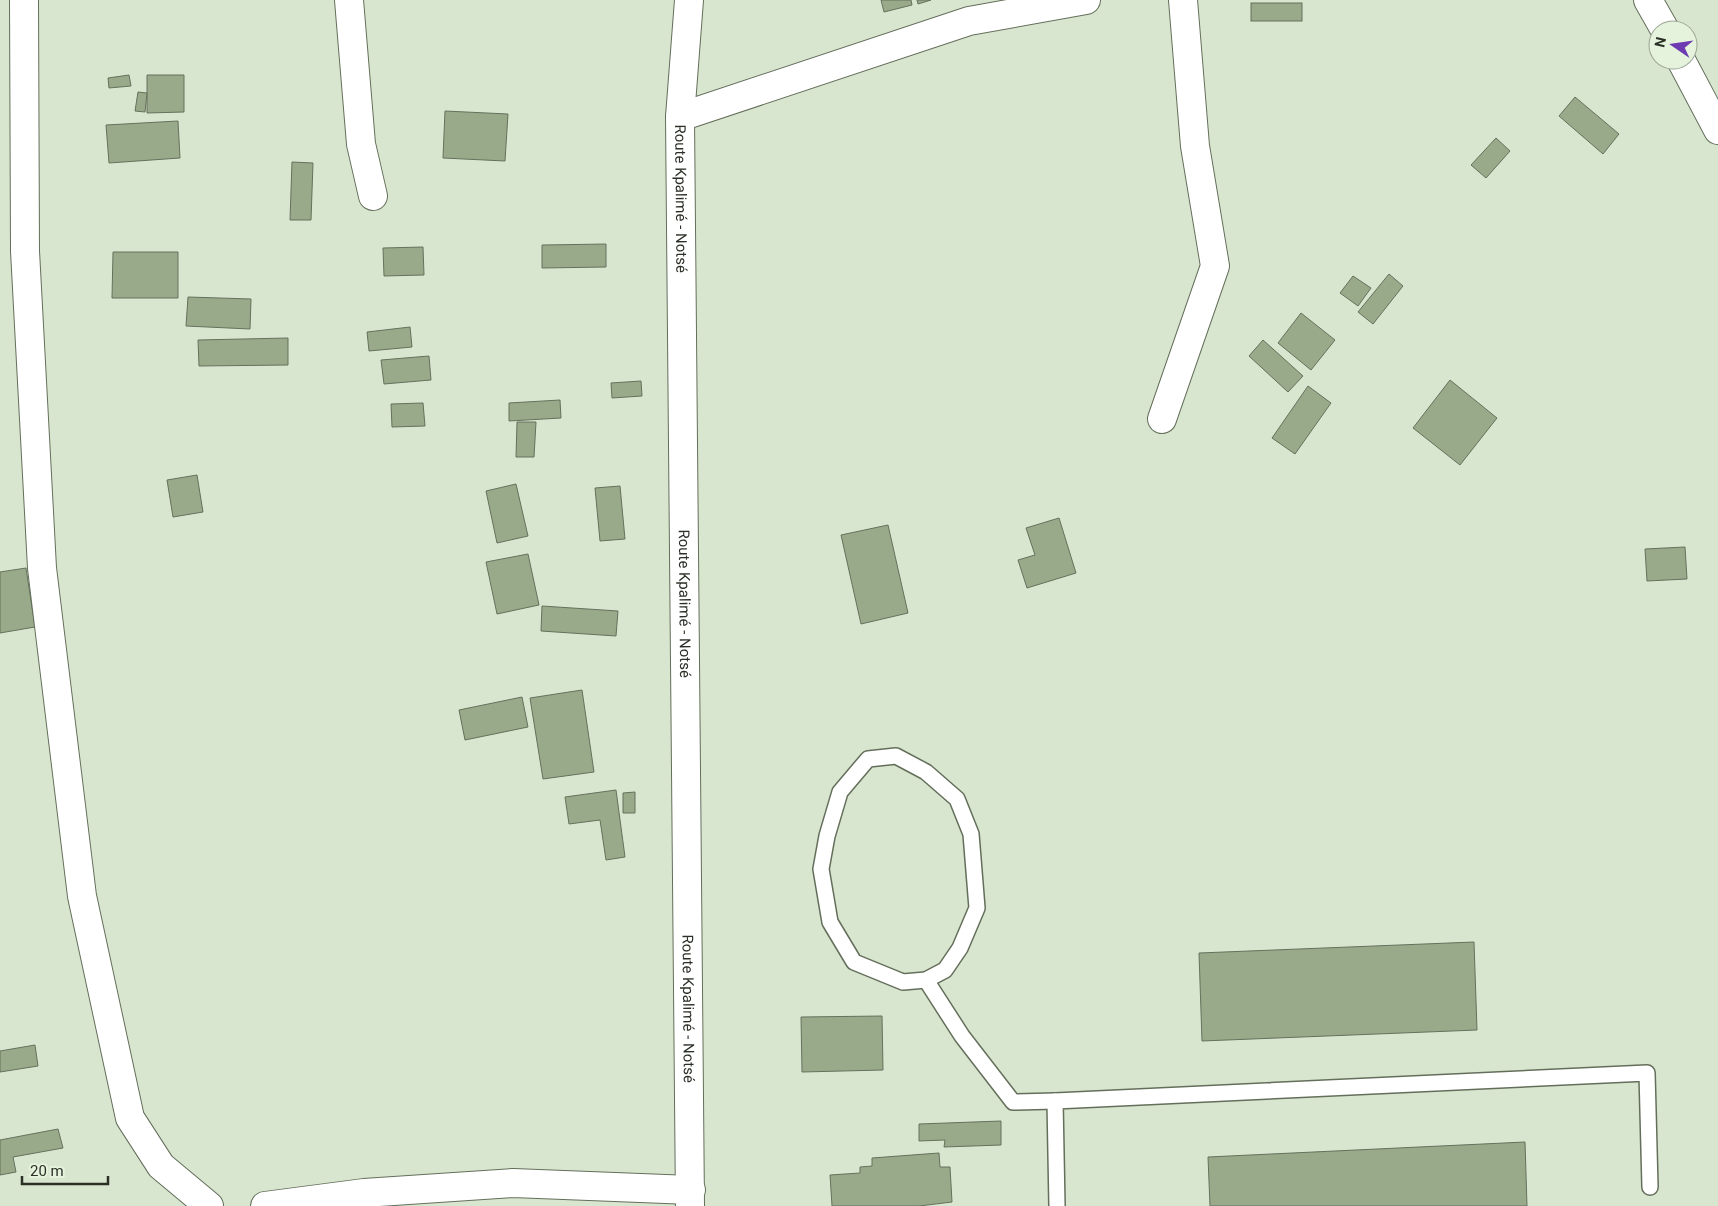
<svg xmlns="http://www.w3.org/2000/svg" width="1718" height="1206" font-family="Roboto,sans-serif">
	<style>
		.building { fill: #98aa89; stroke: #65715c }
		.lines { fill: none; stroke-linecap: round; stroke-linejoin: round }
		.service-casing { stroke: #646f5b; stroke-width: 18 }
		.minor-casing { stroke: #646f5b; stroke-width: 30 }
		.secondary-casing { stroke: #646f5b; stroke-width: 30 }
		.service { stroke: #fff; stroke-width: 15 }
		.minor { stroke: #fff; stroke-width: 28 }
		.secondary { stroke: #fff; stroke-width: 28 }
		.labels { text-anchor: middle; stroke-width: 4; stroke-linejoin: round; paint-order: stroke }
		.street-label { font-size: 15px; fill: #2b3027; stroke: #e6f3dc }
	</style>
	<rect width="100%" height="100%" fill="#d9e6cf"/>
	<g class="building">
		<path d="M881,0H911L912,5L884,12Z"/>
		<path d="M917,0H931L918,4Z"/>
		<rect x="1251" y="3" width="51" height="18"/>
		<path d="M129,75L131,86L109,88L108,78Z"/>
		<path d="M147,75H184V112L147,113Z"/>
		<path d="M138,92L147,93L145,112L135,111Z"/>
		<path d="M1575,97L1619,134L1603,154L1559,116Z"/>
		<path d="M445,111L508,114L505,161L443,158Z"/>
		<path d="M178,121L180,158L109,163L106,125Z"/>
		<path d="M1496,138L1510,151L1486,178L1471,165Z"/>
		<path d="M292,162L313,163L311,220H290Z"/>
		<path d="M606,244V267L542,268V245Z"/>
		<path d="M423,247L424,275L384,276L383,248Z"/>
		<path d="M113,252H178V298H112Z"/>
		<path d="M1389,274L1403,286L1373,324L1358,312Z"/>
		<path d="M1353,276L1371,288L1358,306L1340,293Z"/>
		<path d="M188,297L251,299L250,329L186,326Z"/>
		<path d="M1301,313L1335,340L1311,370L1278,343Z"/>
		<path d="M410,327L412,347L369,351L367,332Z"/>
		<path d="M288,338V365L199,366L198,340Z"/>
		<path d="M1263,340L1303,376L1288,392L1249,356Z"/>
		<path d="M429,356L431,380L384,384L381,360Z"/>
		<path d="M1450,380L1497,418L1460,465L1413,428Z"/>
		<path d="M641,381L642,396L612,398L611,383Z"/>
		<path d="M1308,386L1331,403L1295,454L1272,438Z"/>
		<path d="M560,400L561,418L509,421V403Z"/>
		<path d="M423,403L425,426L392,427L391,404Z"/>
		<path d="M517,422H536L534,457H516Z"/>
		<path d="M197,475L203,512L173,517L167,480Z"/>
		<path d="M516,484L528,536L497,543L486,491Z"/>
		<path d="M620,486L625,539L600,541L595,488Z"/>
		<path d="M1059,518L1076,573L1027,588L1018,560L1035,555L1026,528Z"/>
		<path d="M888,525L908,613L861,624L841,535Z"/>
		<path d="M1685,547L1687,579L1647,581L1645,549Z"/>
		<path d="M528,554L539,605L497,614L486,562Z"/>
		<path d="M26,568L35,627L0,633V572Z"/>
		<path d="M542,606L618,611L616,636L541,631Z"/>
		<path d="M582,690L594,772L543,779L530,698Z"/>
		<path d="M522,697L528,727L465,740L459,710Z"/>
		<path d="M616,790L625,857L606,860L600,820L569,824L565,797Z"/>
		<path d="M635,792V813H623V793Z"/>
		<path d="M1474,942L1477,1030L1202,1041L1199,953Z"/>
		<path d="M882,1016L883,1070L802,1072L801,1017Z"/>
		<path d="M35,1045L38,1066L0,1072V1051Z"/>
		<path d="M1001,1121V1145L944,1147L945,1140L919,1141V1124Z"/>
		<path d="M58,1129L63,1148L13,1157L16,1172L0,1175V1140Z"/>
		<path d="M1525,1142L1527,1206H1210L1208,1157Z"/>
		<path d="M939,1153L940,1167H950L952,1202L919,1206H832L830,1175L860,1173V1167L872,1166V1158Z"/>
	</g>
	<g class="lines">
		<g class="service-casing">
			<g id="service">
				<path d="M896,756L926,772L957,799L971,834L977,908L960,948L945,970L926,980L903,982L854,962L830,922L821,869L827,836L840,792L868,759Z"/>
				<path d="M926,980L962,1036L1013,1102L1055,1101"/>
				<path d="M1057,1206L1055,1101L1647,1073L1650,1187"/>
			</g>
		</g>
		<g class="minor-casing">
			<g id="minor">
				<path d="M24,0L25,251L42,568L82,896L130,1118L161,1166L209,1206"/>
				<path d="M349,0L361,144L373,196"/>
				<path d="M1648,0L1665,30"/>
				<path d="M1681,60L1718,130"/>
				<path d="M680,117L969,21L1086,0"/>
				<path d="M1162,419L1215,266L1195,146L1183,0"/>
				<path d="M265,1206L364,1193L513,1183L691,1190"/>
			</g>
		</g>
		<g class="secondary-casing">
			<g id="secondary">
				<path id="s1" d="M689,0L680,117L690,1206"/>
			</g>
		</g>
		<use href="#service" class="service"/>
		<use href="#minor" class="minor"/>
		<use href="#secondary" class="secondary"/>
	</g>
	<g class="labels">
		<g class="street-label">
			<text dy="5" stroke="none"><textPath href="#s1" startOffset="199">Route Kpalimé - Notsé</textPath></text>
			<text dy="5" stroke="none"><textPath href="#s1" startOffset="604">Route Kpalimé - Notsé</textPath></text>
			<text dy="5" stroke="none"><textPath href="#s1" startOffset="1009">Route Kpalimé - Notsé</textPath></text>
		</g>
	</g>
	<g transform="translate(1673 45) rotate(283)"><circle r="24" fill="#e6f3dc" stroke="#9ba594"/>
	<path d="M0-4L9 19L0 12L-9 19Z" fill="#6e3ab1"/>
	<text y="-8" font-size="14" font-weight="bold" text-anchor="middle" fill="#2b3027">N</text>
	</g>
	<path d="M22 1176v8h86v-8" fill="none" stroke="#2b3027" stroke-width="2.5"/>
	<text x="30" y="1176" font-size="15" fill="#2b3027" stroke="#e6f3dc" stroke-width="4" paint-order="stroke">20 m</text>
</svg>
